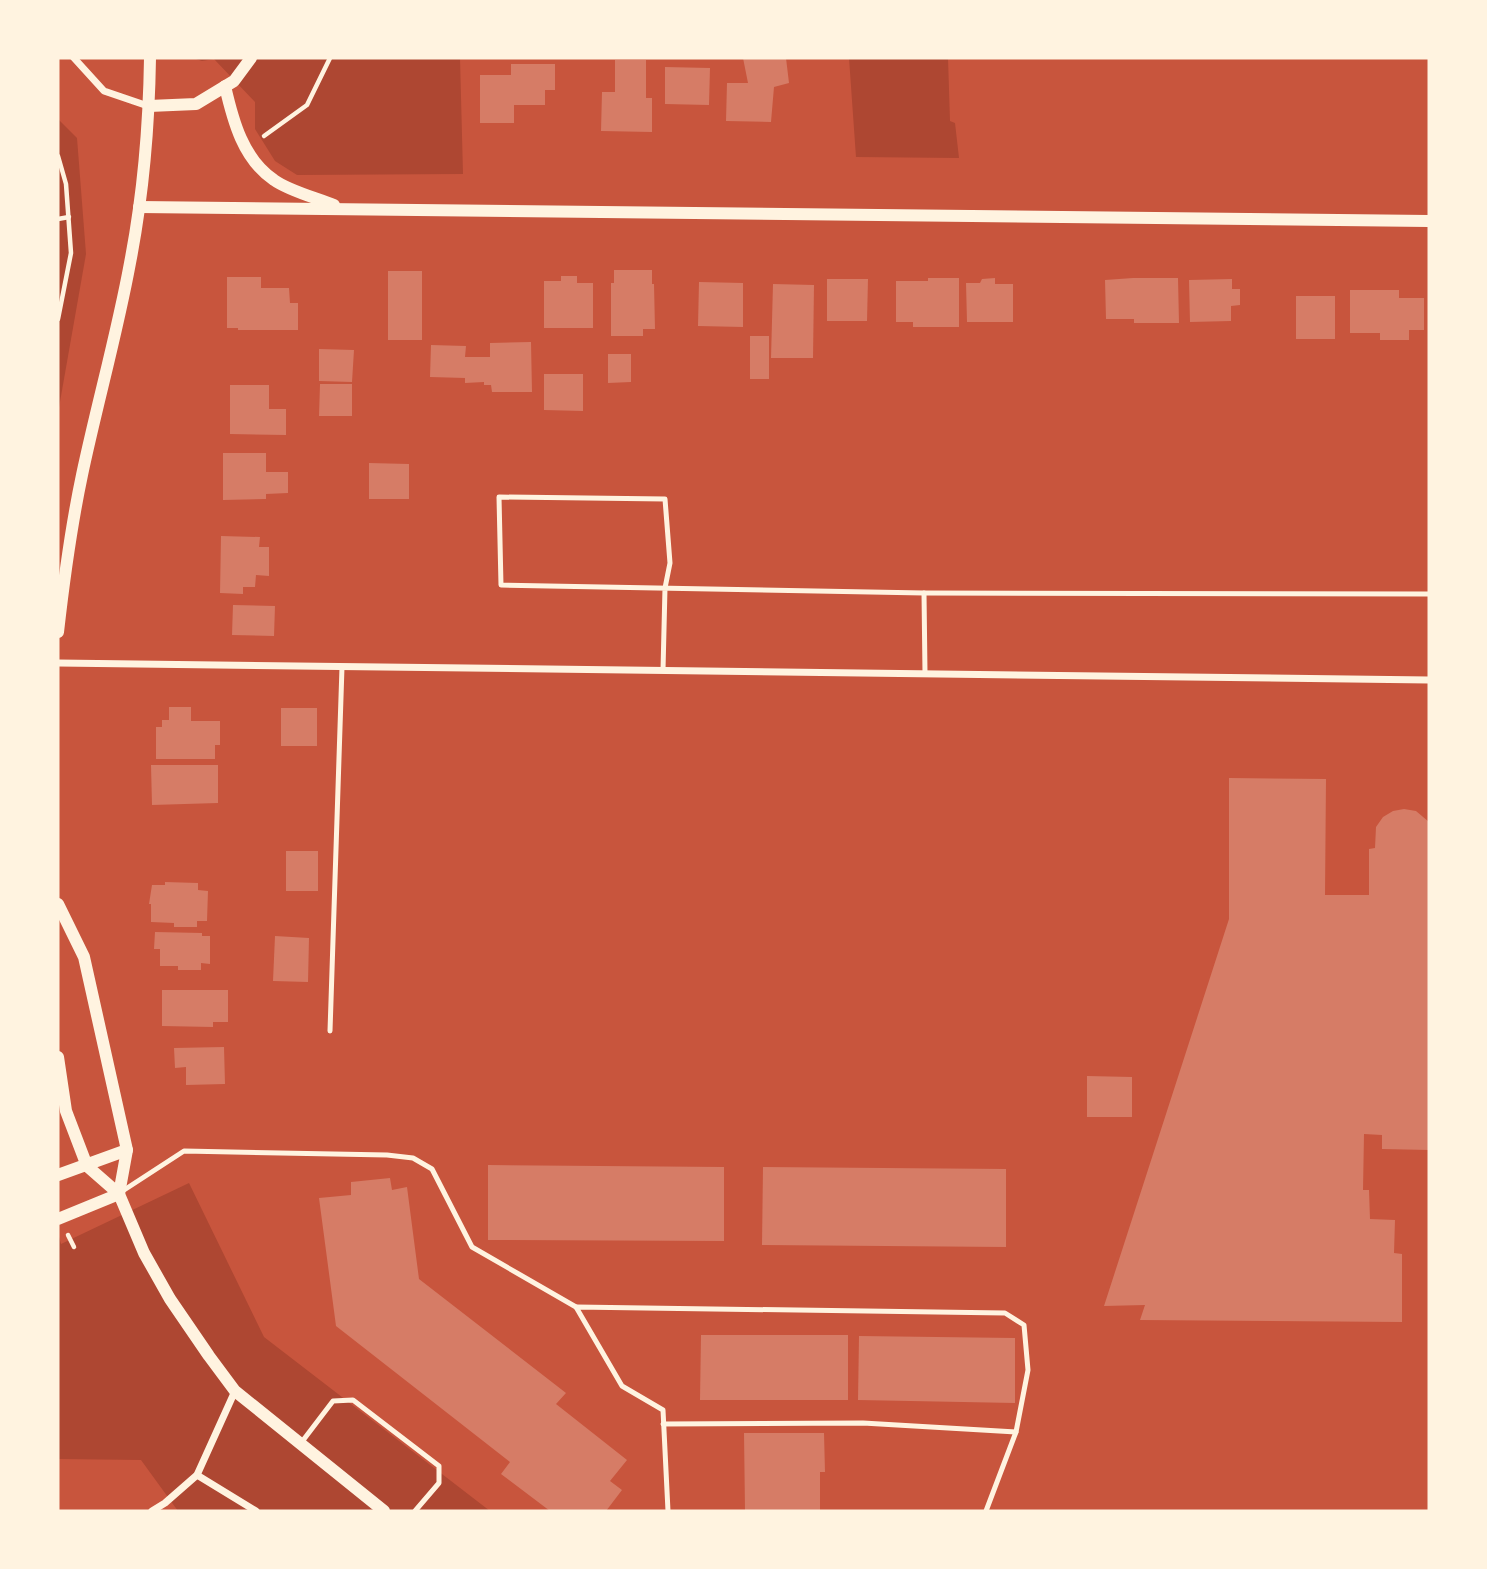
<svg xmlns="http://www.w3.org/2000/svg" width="1487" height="1569" font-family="'Playfair Display',serif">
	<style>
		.green { fill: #ae4732 }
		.building { fill: #d67c66 }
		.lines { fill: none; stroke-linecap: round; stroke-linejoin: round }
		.path { stroke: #fff3e0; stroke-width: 4.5 }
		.service { stroke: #fff3e0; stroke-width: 5 }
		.minor { stroke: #fff3e0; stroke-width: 7 }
		.tertiary { stroke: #fff3e0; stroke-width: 12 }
	</style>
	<rect width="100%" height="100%" fill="#c8553d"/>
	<g class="green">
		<path d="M193,58H460L463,174L297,175L275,161L255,129V102L214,59L202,61Z"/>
		<path d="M849,58H948L950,121L955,123L959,158L856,157Z"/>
		<path d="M58,119L77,138L86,254L58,413Z"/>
		<path d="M189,1183L264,1337L490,1511H178L141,1460L58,1459V1233L61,1244Z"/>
	</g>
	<g class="building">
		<path d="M743,58H786L789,83L774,87L771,122L726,121L727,83H748Z"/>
		<path d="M615,60H646V98H652V132L601,131L602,92H615Z"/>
		<path d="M511,64H555V90H545V105H514V123H480V75H511Z"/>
		<path d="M665,67L710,68L709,105L665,104Z"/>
		<path d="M614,270H652V284H654L655,329H643V336H611V283H614Z"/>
		<rect x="388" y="271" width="34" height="69"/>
		<path d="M561,276H577V283H593V328H544V281H561Z"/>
		<path d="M227,277H261V288H289L290,303H298V330H238V328H227Z"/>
		<path d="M928,278H959V327H913V322H896V281H928Z"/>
		<path d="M995,278V284H1013V322H967L966,283H980L982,279Z"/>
		<path d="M1133,278H1178L1179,323H1134V319H1106L1105,280Z"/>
		<path d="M827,279H868L867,321H827Z"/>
		<path d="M1232,279V289H1240V305L1231,306V321L1190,322L1189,280Z"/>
		<path d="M699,282L743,283V327L698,326Z"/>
		<path d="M773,284L814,285L813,358H771Z"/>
		<path d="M1350,290H1399V298H1424V330H1409V340H1380V333H1350Z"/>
		<rect x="1296" y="296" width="39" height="43"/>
		<rect x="750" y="336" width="19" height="43"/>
		<path d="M531,342L532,392H492L491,385H484V382L465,383V378L430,377L431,345L466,346L465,357H490V343Z"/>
		<path d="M319,349L354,350L352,382L319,381Z"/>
		<path d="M608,354H631V382L608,383Z"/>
		<path d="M544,374H583V411L544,410Z"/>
		<path d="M320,384H352V416H319Z"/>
		<path d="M230,385H269V409H286V435L230,434Z"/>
		<path d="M223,453H266V472H288V493L266,494V499L223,500Z"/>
		<path d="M369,463L409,464V499H369Z"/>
		<path d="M221,536L260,537L259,547H269V576L256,575L255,587H243V594L220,593Z"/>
		<path d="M233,605L275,606L274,636L232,635Z"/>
		<path d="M169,707H191V721H220V745H215V759H156V727H162V720H169Z"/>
		<rect x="281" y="708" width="36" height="38"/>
		<path d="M151,765H218V803L152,805Z"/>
		<path d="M1229,778L1326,779L1325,895H1369V849L1375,848L1376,827L1383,817L1393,811L1404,809L1416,811L1429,822V1150L1382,1149V1135L1364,1134L1363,1190H1369L1370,1219L1395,1220L1394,1253L1402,1254V1322L1140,1320L1145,1305L1104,1306L1229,919Z"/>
		<rect x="286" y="851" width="32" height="40"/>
		<path d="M165,882L198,883V890L208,891L207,921H197V927H174V923L151,922V904H149L152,885H165Z"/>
		<path d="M155,932L202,933V936H210V964L201,963V970H178V966H160V949H154Z"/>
		<path d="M275,936L309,938L308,982L273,981Z"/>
		<path d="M162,990H228V1022H213V1027L162,1026Z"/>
		<path d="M224,1047L225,1084L186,1085V1067L175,1068L174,1048Z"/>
		<path d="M1087,1076L1132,1077V1117H1087Z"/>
		<path d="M488,1165L724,1167V1241L488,1240Z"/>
		<path d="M763,1167L1006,1169V1247L762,1245Z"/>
		<path d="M390,1178L392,1190L407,1187L419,1279L566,1393L556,1404L627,1460L610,1481L622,1490L606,1511H550L501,1474L510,1462L336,1326L319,1198L351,1195V1182Z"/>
		<path d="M701,1335H848V1400H700Z"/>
		<path d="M859,1336L1015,1338V1403L858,1400Z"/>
		<path d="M744,1433H824L825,1472H820V1511H745Z"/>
	</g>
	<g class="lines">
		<g class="path">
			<path d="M264,136L307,105L330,58"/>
			<path d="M58,156L66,184L71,253L58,319"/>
			<path d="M58,219L69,217"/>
			<path d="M68,1235L74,1247"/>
		</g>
		<g class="service">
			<path d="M924,593L925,673"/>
			<path d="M663,670L665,588L670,563L665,499L499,497L501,585L924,593L1429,594"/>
			<path d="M330,1031L342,667"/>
			<path d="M121,1192L184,1151L387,1155L413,1158L432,1169L472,1247L576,1307"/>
			<path d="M663,1424L863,1423L1016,1432"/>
			<path d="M301,1443L333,1401L353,1400L439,1466V1483L415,1511"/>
			<path d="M668,1511L663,1410L622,1386L576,1307L1005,1313L1024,1325L1028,1370L1016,1432L986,1511"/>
		</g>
		<g class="minor">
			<path d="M74,58L104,91L148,106"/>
			<path d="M58,663L1429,680"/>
			<path d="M197,1475L256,1511"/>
			<path d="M152,1511L165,1503L197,1475L235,1391"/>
		</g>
		<g class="tertiary">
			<path d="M225,86C233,121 243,159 274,180C289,191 317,198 334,205"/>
			<path d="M149,106L196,104L234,81L251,58"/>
			<path d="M139,207L1429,221"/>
			<path d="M58,632C64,579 71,527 82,475C97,404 117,334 130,263C143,196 149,126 150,58"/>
			<path d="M58,904L84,957L127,1150L119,1194"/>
			<path d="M58,1057L66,1111L87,1166L119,1194L144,1253L170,1299L209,1356L235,1391L384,1511"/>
			<path d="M58,1175L127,1150"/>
			<path d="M58,1219L119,1194"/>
		</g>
	</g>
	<rect width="1487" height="1569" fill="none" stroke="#fff3e0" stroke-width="119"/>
</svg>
